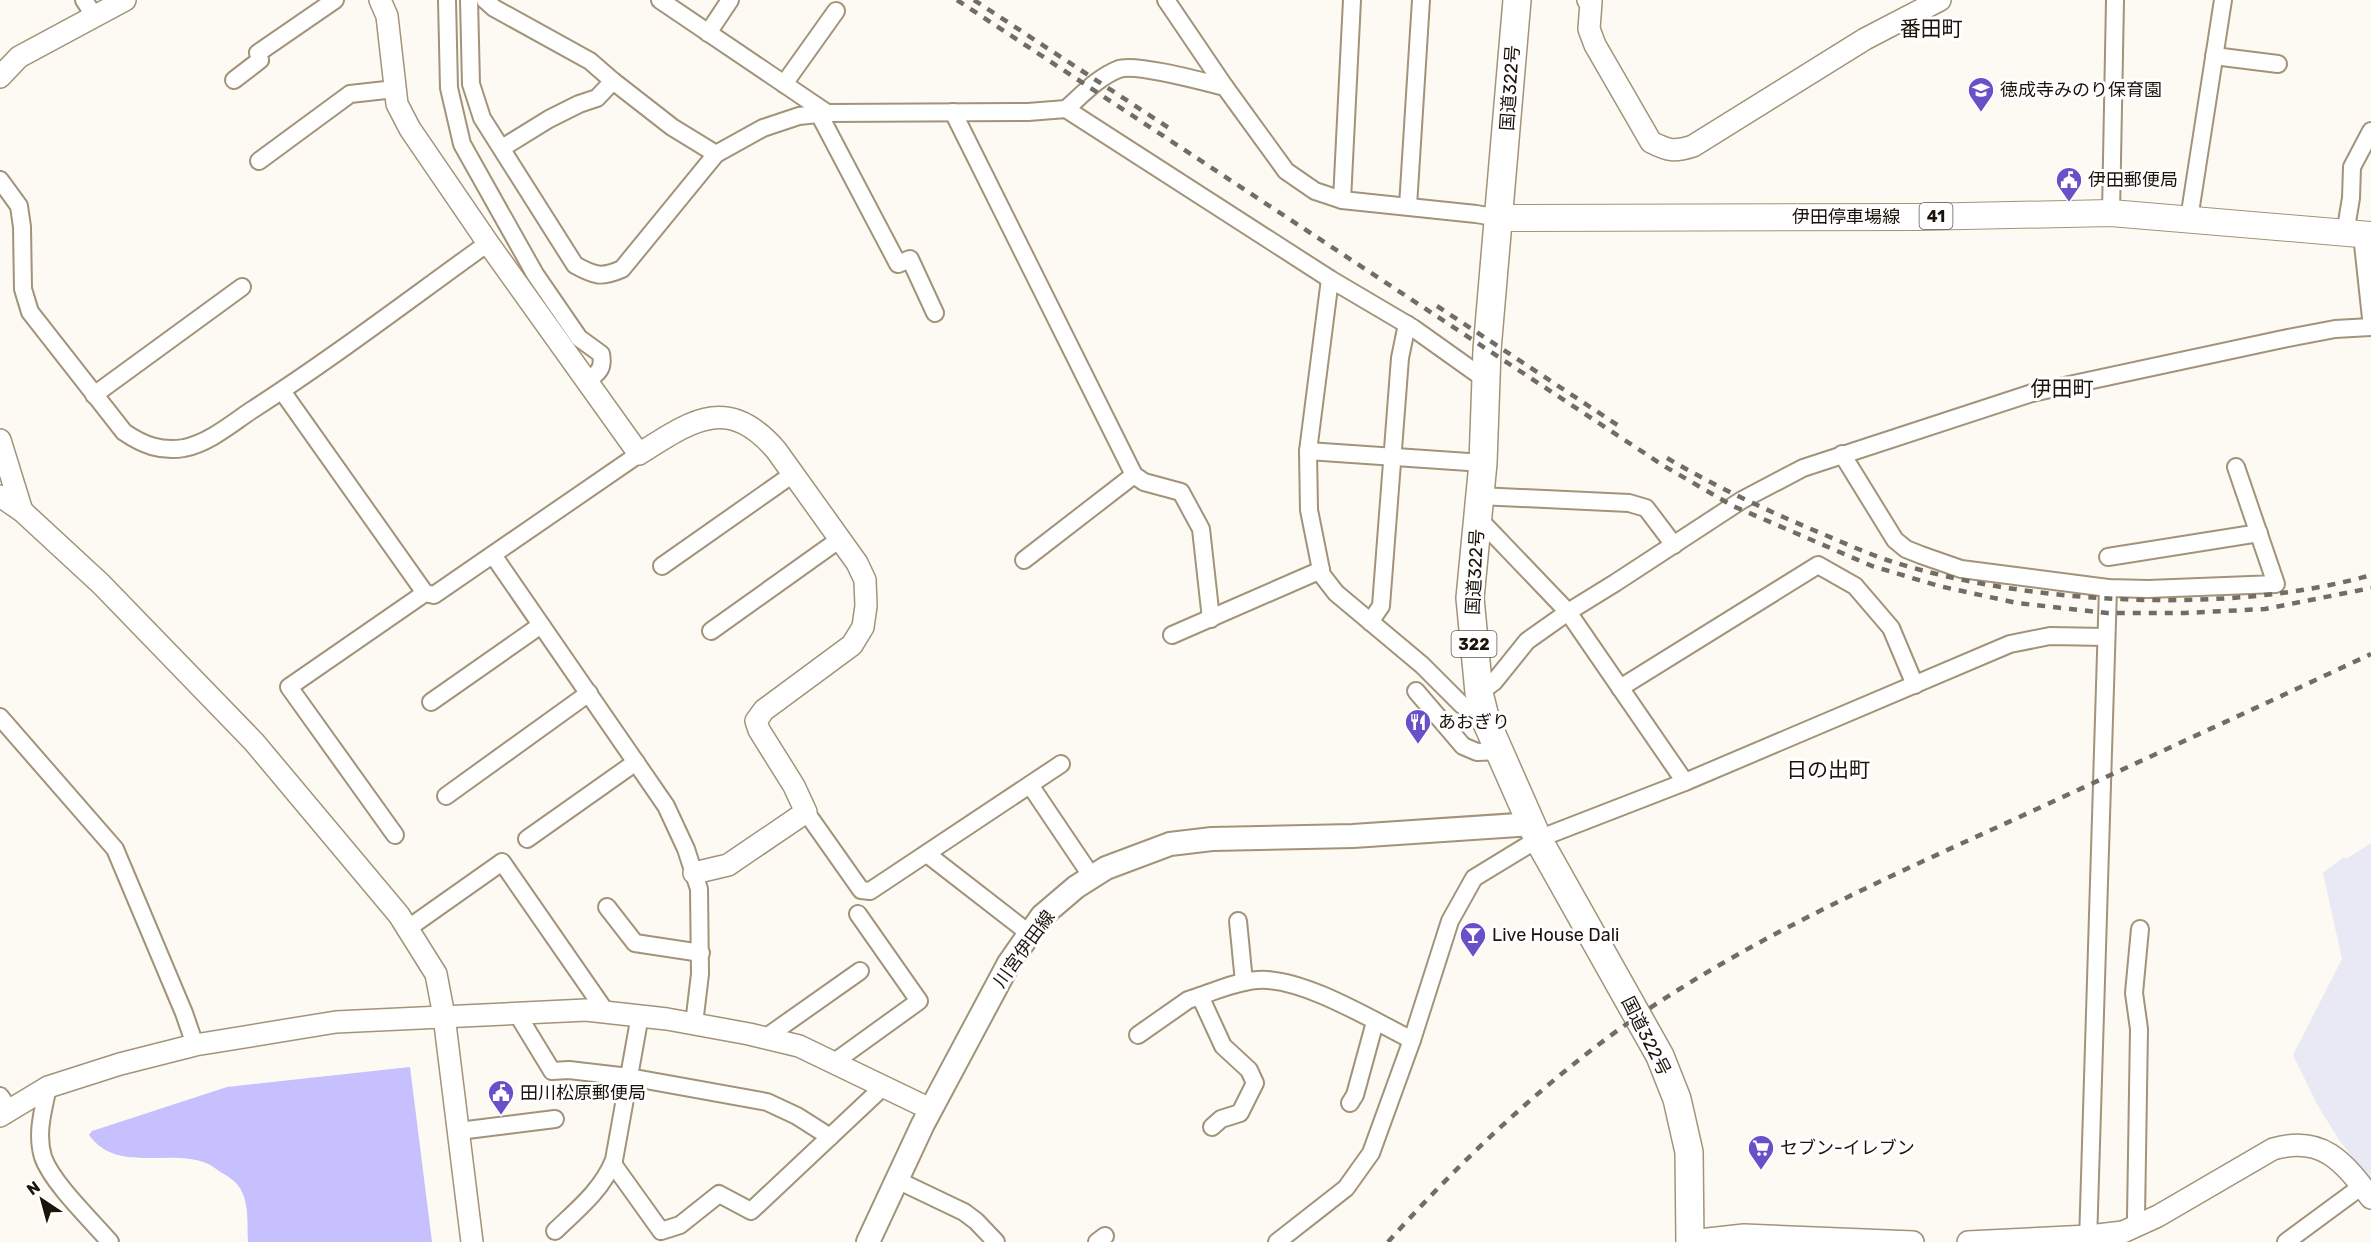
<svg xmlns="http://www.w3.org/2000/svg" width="2371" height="1242" font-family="Rubik,'Noto Sans JP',sans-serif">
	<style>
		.green { fill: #e9e8f5 }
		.water { fill: #c6c1fe }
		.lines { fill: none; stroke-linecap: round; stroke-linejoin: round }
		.minor-casing { stroke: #a29379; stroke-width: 20 }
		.tertiary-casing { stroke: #a29379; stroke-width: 24 }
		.secondary-casing { stroke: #a29379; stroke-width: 26 }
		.primary-casing { stroke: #a29379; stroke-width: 28 }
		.trunk-casing { stroke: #a29379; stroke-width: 30 }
		.minor { stroke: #fff; stroke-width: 16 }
		.tertiary { stroke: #fff; stroke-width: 21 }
		.secondary { stroke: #fff; stroke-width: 22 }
		.primary { stroke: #fff; stroke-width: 26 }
		.trunk { stroke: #fff; stroke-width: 27 }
		.rail { stroke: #716c64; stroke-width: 4.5; stroke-dasharray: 8 8; stroke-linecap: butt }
		.labels { text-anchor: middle; stroke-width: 6; stroke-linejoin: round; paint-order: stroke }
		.shield { fill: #fff; stroke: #5f5a54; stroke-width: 1.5 }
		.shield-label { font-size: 16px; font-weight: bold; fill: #1a140a }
		.street-label { font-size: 18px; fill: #1a140a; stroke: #fff }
		.poi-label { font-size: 18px; fill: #1a140a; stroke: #fff; text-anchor: start }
		.quarter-label { font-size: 21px; fill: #1a140a; stroke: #fff }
	</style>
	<rect width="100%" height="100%" fill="#fdfaf4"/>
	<path class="green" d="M2371,843V1180L2339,1140L2317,1104L2293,1055L2342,959L2323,873L2344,857L2346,859Z"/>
	<path class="water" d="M410,1067L432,1242H248C247,1227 249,1205 242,1192C238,1183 230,1177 222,1173C217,1170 212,1165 206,1163C168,1148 117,1174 89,1135L92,1131L227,1087Z"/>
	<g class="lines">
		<g class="minor-casing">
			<g id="minor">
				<path d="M84,0L95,17"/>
				<path d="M447,0L449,88L462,144L535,274L579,338L601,354C604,369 598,373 587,381"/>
				<path d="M469,0L471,84L482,118L575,265C595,276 601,278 622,269L716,154L763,128L799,116L827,113L1028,112L1066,109L1330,279L1413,328L1486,380"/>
				<path d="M485,0L494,8L590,61L613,81L672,127L716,154"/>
				<path d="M660,0L827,113"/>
				<path d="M1166,0L1225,87"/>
				<path d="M708,33L730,0"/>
				<path d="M2214,56L2278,64"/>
				<path d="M234,80L260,60L258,53L335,0"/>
				<path d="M784,84L836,11"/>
				<path d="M1066,109C1082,95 1098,77 1119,69C1136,63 1205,82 1225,87L1286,171L1315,191L1342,200L1476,214L1500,218"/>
				<path d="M953,112L1134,475"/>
				<path d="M819,114L898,264L910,259L935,313"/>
				<path d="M502,148L549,119L579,104L597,98L613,81"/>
				<path d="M259,161L350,94L395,89"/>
				<path d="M0,180L19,206L22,227L23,289L30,312L124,432C143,445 161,452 184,448C209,443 231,424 252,410C333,358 410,299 488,243"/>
				<path d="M1342,200L1352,0"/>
				<path d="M1408,206L1421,0"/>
				<path d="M2111,213L2115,0"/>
				<path d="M2189,219L2223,0"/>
				<path d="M2345,234L2351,198L2352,167L2371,131"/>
				<path d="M2362,235L2371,318"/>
				<path d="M1330,279L1308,451L1309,510L1322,575L1336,593L1422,665L1462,705L1470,708L1482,705"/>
				<path d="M282,391L425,593L434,595L639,454"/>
				<path d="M94,395L242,287"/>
				<path d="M1308,451L1483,463"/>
				<path d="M1842,454L1895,540L1906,549L1921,555L1961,569L2108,588L2148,589L2276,584L2236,467"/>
				<path d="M1479,496L1629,503L1646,508L1674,545"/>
				<path d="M1478,518L1568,612L1685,782"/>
				<path d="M493,555L666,806L686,849L699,889L700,974L694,1024"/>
				<path d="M2108,557L2259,533"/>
				<path d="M1024,560L1134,475L1144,482L1181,492L1201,529L1211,619"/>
				<path d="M662,566L793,474"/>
				<path d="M1370,622L1381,606L1400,358L1407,324"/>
				<path d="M711,631L840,539"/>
				<path d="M1172,635L1321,570"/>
				<path d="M1620,688L1818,565L1855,586L1891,628L1915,685"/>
				<path d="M1416,691L1463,746L1477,752L1500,751"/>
				<path d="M1479,693L1494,682L1527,641L1568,612L1615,583L1742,500L1803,468L2032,393L2283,339L2335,329L2371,327"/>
				<path d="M431,702L541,625"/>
				<path d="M0,717L115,849L184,1013L195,1045"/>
				<path d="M1030,785L1092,877"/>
				<path d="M446,796L589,693"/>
				<path d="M806,812L861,890L870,891L1061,764"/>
				<path d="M395,835L289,687L425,593"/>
				<path d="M527,839L636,762"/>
				<path d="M927,854L1030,934"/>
				<path d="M607,907L635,943L701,953"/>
				<path d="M1238,921L1244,982"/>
				<path d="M407,929L502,862L606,1012"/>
				<path d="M516,1012L552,1071L569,1070L629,1077L767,1102L797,1116L830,1137"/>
				<path d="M1138,1035L1188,1000L1200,996"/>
				<path d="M765,1038L860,971"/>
				<path d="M833,1063L919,1001L858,914"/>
				<path d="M48,1087C43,1110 36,1134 43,1157C52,1183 92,1221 110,1242"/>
				<path d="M0,1096L10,1110"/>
				<path d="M1350,1103L1355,1095L1375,1022"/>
				<path d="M1212,1127L1221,1119L1240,1113L1255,1083L1249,1070L1223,1046L1200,996C1218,990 1238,981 1258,980C1302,977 1372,1020 1412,1040"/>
				<path d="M459,1131L555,1119"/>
				<path d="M613,1164L661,1231L680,1225L719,1194L751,1211L883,1087"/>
				<path d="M897,1180L964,1212L976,1221L996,1242"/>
				<path d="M2138,1225L2136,1217L2139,1029L2134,993L2140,929"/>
				<path d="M555,1231C578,1209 602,1190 614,1160L640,1015"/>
				<path d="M1097,1242L1105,1236"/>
				<path d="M1277,1242L1346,1188L1371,1153L1412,1040L1450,921L1474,878L1538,839L1685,782L2010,644L2050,636L2106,637"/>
				<path d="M2088,1242L2108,588"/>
				<path d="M2286,1242L2362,1186"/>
			</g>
		</g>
		<g class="tertiary-casing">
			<g id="tertiary">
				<path d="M380,0L387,16L397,104L410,129L488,243L639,454C690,422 727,393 776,450L857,563L865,580L866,606L863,627L852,645L764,710L756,721L759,730L794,786L806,812L728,865L694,873"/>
				<path d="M1588,0L1591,2L1589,29L1595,45L1651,142C1669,151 1674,152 1693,146L1865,39L1940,0"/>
				<path d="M0,77L19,57L125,0"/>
				<path d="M0,440L22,511"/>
				<path d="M0,496L22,511L101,584L254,742L399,915L436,974L444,1016L472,1242"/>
				<path d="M0,1116L48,1087L120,1064L195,1045L336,1022L586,1010L667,1019L749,1034L799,1046L930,1109"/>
				<path d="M1690,1241L1744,1235L1913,1242"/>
				<path d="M1968,1242L2089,1236L2123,1232L2158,1216L2273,1149C2322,1135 2343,1161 2371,1198"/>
			</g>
		</g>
		<g class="secondary-casing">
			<path id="secondary" d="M868,1242L923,1124L1009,963L1042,916L1076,887L1106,868L1170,844L1212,839L1353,836L1532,824"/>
		</g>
		<g class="primary-casing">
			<path id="primary" d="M1500,218L1918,217L2111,213L2371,235"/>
		</g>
		<g class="trunk-casing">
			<path id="trunk" d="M1517,0L1487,350L1483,463L1470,598L1479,693L1486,721L1538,839L1660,1056L1677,1099L1689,1152L1690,1242"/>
		</g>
		<use href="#minor" class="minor"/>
		<use href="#tertiary" class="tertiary"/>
		<use href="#secondary" class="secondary"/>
		<use href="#primary" class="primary"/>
		<use href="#trunk" class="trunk"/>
		<g class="rail">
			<path d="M957,0L1664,466L1733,506L1872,566L1939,586L2017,603L2107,613H2185L2265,609L2371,588"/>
			<path d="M974,0L1172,130"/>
			<path d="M1437,306L1622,428"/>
			<path d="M1667,458C1716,487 1766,510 1818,532C1842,542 1866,553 1890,561C2028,605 2232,615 2371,575"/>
			<path d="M1388,1242C1464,1157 1553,1073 1647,1010C1761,934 1888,877 2013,820C2132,765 2252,710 2371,654"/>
		</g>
	</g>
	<defs>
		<g id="school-pin" transform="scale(1.35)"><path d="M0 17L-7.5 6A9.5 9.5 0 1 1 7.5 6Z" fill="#694fc8" stroke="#fff"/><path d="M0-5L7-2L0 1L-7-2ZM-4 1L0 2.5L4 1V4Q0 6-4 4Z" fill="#fff"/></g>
		<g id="civic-pin" transform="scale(1.35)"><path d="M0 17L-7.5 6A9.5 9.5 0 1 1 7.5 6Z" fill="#694fc8" stroke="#fff"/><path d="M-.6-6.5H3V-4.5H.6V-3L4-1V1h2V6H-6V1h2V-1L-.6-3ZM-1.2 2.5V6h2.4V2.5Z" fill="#fff"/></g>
		<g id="restaurant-pin" transform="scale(1.35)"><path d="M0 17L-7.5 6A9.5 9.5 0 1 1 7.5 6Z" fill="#694fc8" stroke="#fff"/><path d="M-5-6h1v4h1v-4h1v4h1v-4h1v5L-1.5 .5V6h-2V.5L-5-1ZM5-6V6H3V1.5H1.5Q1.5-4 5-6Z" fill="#fff"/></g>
		<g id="bar-pin" transform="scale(1.35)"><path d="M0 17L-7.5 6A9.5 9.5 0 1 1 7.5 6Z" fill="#694fc8" stroke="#fff"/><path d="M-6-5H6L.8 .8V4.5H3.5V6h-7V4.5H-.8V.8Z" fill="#fff"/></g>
		<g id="supermarket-pin" transform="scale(1.35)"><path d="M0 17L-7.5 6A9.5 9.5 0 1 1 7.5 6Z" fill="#694fc8" stroke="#fff"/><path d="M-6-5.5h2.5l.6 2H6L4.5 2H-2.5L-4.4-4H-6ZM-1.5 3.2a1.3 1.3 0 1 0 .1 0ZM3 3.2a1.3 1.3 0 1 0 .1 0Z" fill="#fff"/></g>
	</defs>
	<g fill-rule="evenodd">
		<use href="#school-pin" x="1981" y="90"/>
		<use href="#civic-pin" x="2069" y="180"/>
		<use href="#restaurant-pin" x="1418" y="722"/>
		<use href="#bar-pin" x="1473" y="935"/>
		<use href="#civic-pin" x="501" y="1093"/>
		<use href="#supermarket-pin" x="1761" y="1148"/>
	</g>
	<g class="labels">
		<g class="shield">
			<rect x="1919.5" y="203" width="33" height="26" rx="4.5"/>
			<rect x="1451.5" y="631" width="45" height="26" rx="4.5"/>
		</g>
		<g class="shield-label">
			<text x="1936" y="222">41</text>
			<text x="1474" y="650">322</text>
		</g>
		<g class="street-label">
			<text transform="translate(1510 88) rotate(-86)" y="6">国道322号</text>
			<text x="1846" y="223">伊田停車場線</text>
			<text transform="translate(1475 572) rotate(-87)" y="6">国道322号</text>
			<text transform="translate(1024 949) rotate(-54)" y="6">川宮伊田線</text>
			<text transform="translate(1646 1036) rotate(63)" y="6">国道322号</text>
		</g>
		<g class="poi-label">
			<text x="2000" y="96">徳成寺みのり保育園</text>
			<text x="2088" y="186">伊田郵便局</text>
			<text x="1438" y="728">あおぎり</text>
			<text x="1492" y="941">Live House Dali</text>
			<text x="520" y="1099">田川松原郵便局</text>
			<text x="1780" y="1154">セブン-イレブン</text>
		</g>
		<g class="quarter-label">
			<text x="1931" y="36">番田町</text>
			<text x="2062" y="396">伊田町</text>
			<text x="1828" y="777">日の出町</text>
		</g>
	</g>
	<g transform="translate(42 1200) rotate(324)" stroke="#ffffff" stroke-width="4.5" paint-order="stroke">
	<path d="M0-4.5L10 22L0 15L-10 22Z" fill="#1a140a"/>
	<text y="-9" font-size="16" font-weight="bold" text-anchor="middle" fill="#1a140a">N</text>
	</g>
</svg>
